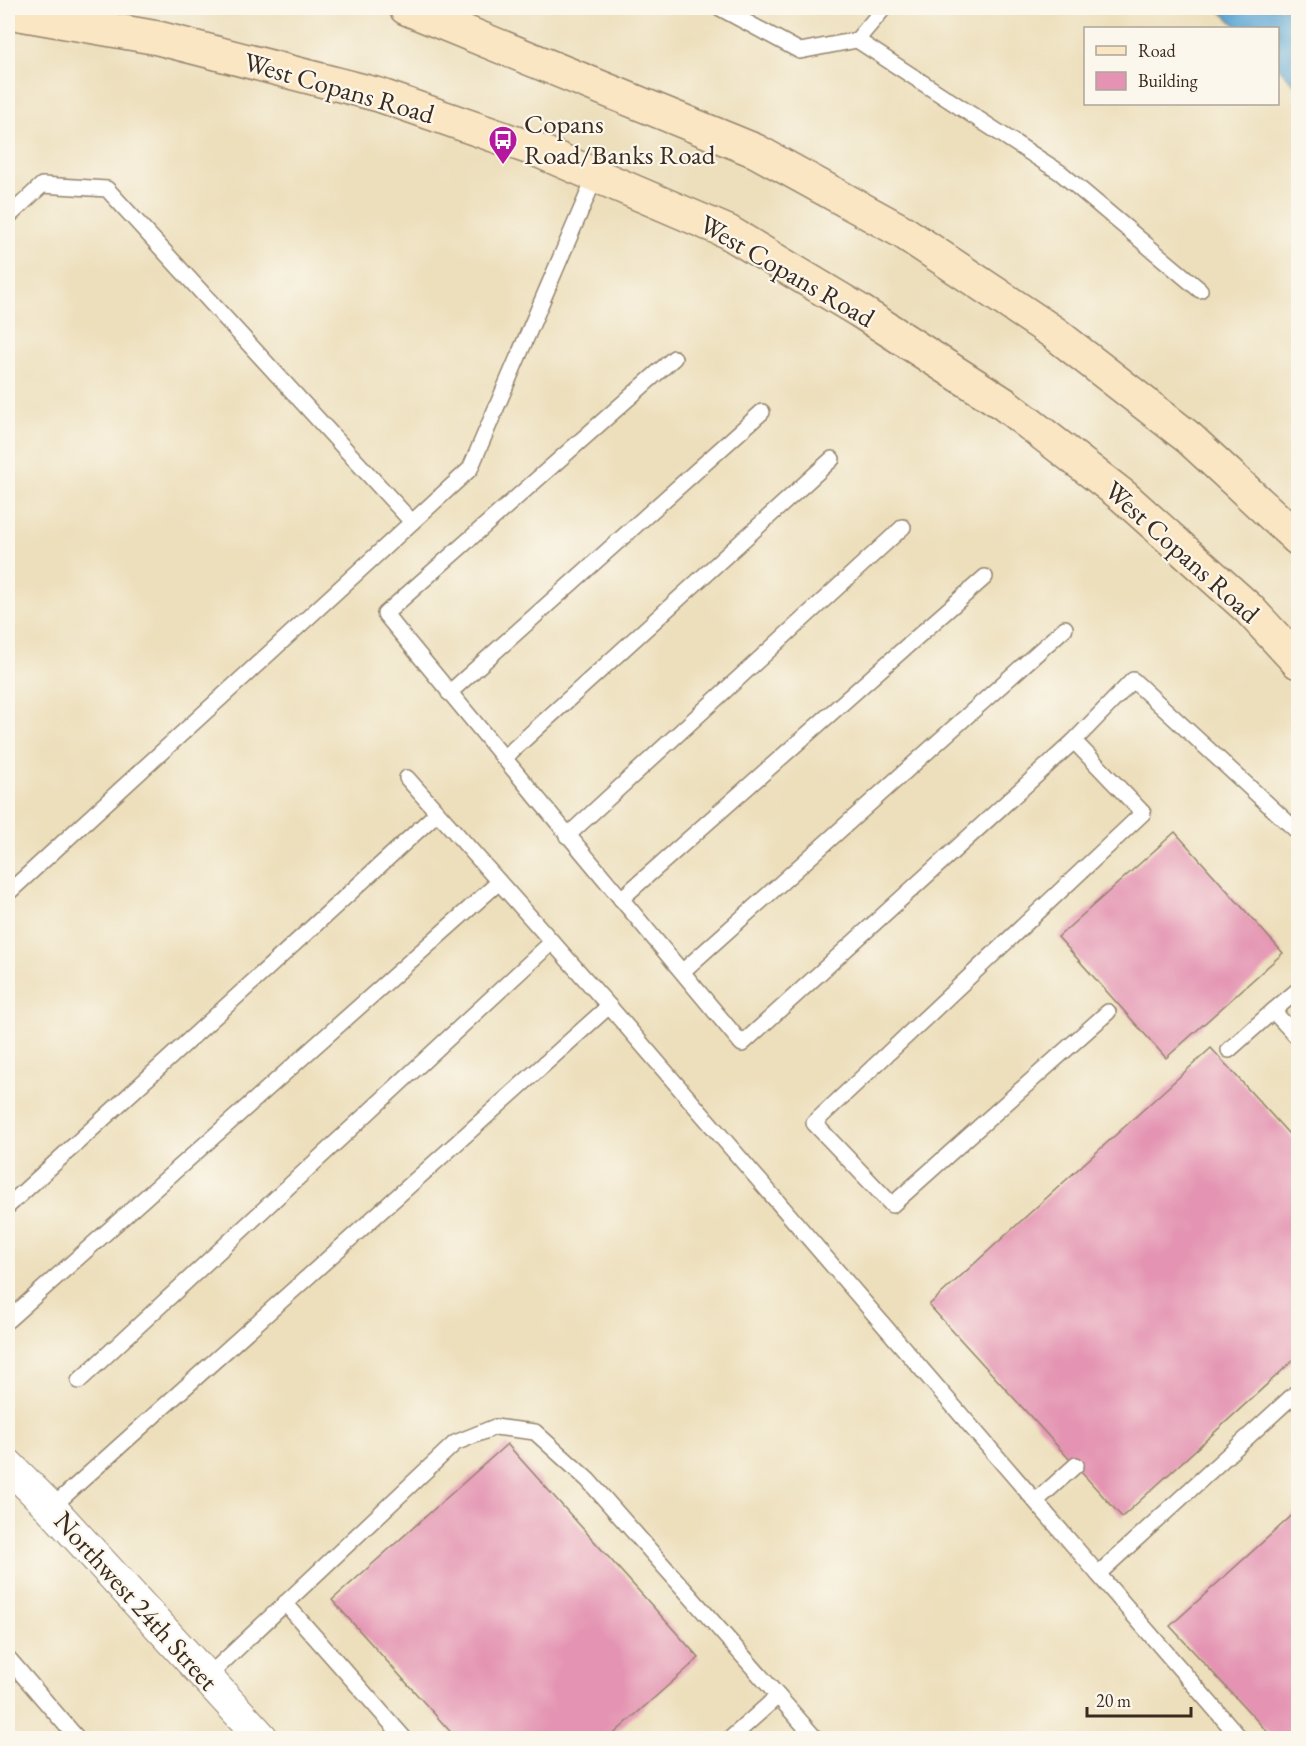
<svg xmlns="http://www.w3.org/2000/svg" width="1306" height="1746" font-family="'EB Garamond',serif">
	<style>
		.water { fill: #5ba6d3; stroke: #4b6878; stroke-width: 1.5 }
		.building { fill: #e494b2 }
		.lines { fill: none; stroke-linecap: round; stroke-linejoin: round }
		.lane-casing { stroke: #94846d; stroke-width: 18 }
		.street-casing { stroke: #94846d; stroke-width: 34 }
		.secondary-casing { stroke: #94846d; stroke-width: 36 }
		.lane { stroke: #fff; stroke-width: 15 }
		.street { stroke: #fff; stroke-width: 32 }
		.secondary { stroke: #fbe6c4; stroke-width: 33 }
		.labels { text-anchor: middle; stroke-width: 4.5; stroke-linejoin: round; paint-order: stroke }
		.street-label { font-size: 27px; fill: #3b2a1e; stroke: #fbf7ec }
		.poi-label { font-size: 27px; fill: #3b2a1e; stroke: #fbf7ec; text-anchor: start }
	</style>
	<rect width="100%" height="100%" fill="#fbf7ec"/>
	<filter id="ink" filterUnits="userSpaceOnUse"><feTurbulence type="fractalNoise" baseFrequency=".0167" numOctaves="2"/><feDisplacementMap in="SourceGraphic" scale="12" xChannelSelector="R" yChannelSelector="G"/><feConvolveMatrix kernelMatrix="1 2 1 2 8 2 1 2 1" color-interpolation-filters="sRGB"/></filter>
	<filter id="wash" filterUnits="userSpaceOnUse"><feTurbulence type="fractalNoise" baseFrequency=".008" numOctaves="4" result="noise"/><feDisplacementMap in="SourceGraphic" scale="24" xChannelSelector="R" yChannelSelector="G"/><feGaussianBlur stdDeviation="1.35" result="paint"/><feColorMatrix in="noise" values="0 0 0 0 0 0 0 0 0 0 0 0 0 0 0 0 0 1.4 0 .05"/><feComposite in="paint" operator="in"/></filter>
	<g filter="url(#wash)">
		<rect width="100%" height="100%" fill="#eddfbc"/>
		<path class="water" d="M1217,8H1298V88L1278,67V28H1239Z"/>
		<g id="blocks">
			<g class="building">
				<path d="M1175,832L1283,953L1166,1058L1058,937Z"/>
				<path d="M1211,1048L1298,1144V1356L1122,1517L929,1305Z"/>
				<path d="M507,1444L699,1658L609,1738H456L332,1600Z"/>
				<path d="M1298,1510V1728L1287,1738H1273L1170,1626Z"/>
			</g>
		</g>
	</g>
	<g filter="url(#ink)">
		<use href="#blocks" fill-opacity="0" stroke="#94846d" stroke-width="1.5"/>
		<g class="lines">
			<g class="lane-casing">
				<g id="lane">
					<path d="M720,8L800,51L857,40L884,8"/>
					<path d="M857,40L1061,173L1200,290"/>
					<path d="M8,217L42,185L107,189L412,522"/>
					<path d="M832,459L504,758L742,1044L1074,741L1133,680L1298,832"/>
					<path d="M449,693L762,412"/>
					<path d="M1074,741L1143,813L814,1123L892,1205L1108,1012"/>
					<path d="M504,758L385,614L674,358"/>
					<path d="M407,778L609,1006L1098,1574L1298,1391"/>
					<path d="M567,836L903,527"/>
					<path d="M8,893L470,469L596,175"/>
					<path d="M621,899L985,577"/>
					<path d="M683,971L1065,628"/>
					<path d="M1273,1011L1298,990"/>
					<path d="M1229,1050L1273,1011L1298,1038"/>
					<path d="M8,1206L437,813"/>
					<path d="M8,1320L499,882"/>
					<path d="M79,1381L552,942"/>
					<path d="M1036,1501L1076,1465"/>
					<path d="M51,1508L609,1006"/>
					<path d="M1098,1574L1240,1738"/>
					<path d="M285,1603L404,1738"/>
					<path d="M8,1658L77,1738"/>
					<path d="M206,1678L455,1443L495,1427L535,1432L588,1480L815,1738"/>
					<path d="M731,1738L778,1696"/>
				</g>
			</g>
			<g class="street-casing">
				<path id="street" d="M8,1465L51,1508L262,1738"/>
			</g>
			<g class="secondary-casing">
				<g id="secondary">
					<path d="M406,8L756,151L903,232L1053,332L1189,438L1298,539"/>
					<path d="M8,12L158,38L379,95L539,151L728,232L858,310L1004,404L1123,496L1249,609L1298,662"/>
				</g>
			</g>
			<use href="#lane" class="lane"/>
			<use href="#street" class="street"/>
			<use href="#secondary" class="secondary"/>
		</g>
	</g>
	<defs>
		<g id="bus-pin" transform="scale(1.5)"><path d="M0 17L-7.5 6A9.5 9.5 0 1 1 7.5 6Z" fill="#b5179e" stroke="#fbf7ec"/><path d="M-5-6H5V4H4V6H2V4H-2V6H-4V4H-5ZM-3.5-4V0h7V-4ZM-3.5 1.2v1.5H-2V1.2ZM2 1.2v1.5H3.5V1.2Z" fill="#fff"/></g>
	</defs>
	<g fill-rule="evenodd">
		<use href="#bus-pin" x="503" y="140"/>
	</g>
	<g class="labels">
		<g class="street-label">
			<text transform="translate(339 88) rotate(16)" y="9">West Copans Road</text>
			<text transform="translate(787 271) rotate(30)" y="9">West Copans Road</text>
			<text transform="translate(1182 552) rotate(42)" y="9">West Copans Road</text>
			<text transform="translate(136 1601) rotate(48)" y="9">Northwest 24th Street</text>
		</g>
		<g class="poi-label">
			<text x="524" y="133">Copans<tspan x="524" dy="31">Road/Banks Road</tspan></text>
		</g>
	</g>
	<rect width="1306" height="1746" fill="none" stroke="#fbf7ec" stroke-width="30"/>
	<rect x="1084" y="27" width="195" height="78" fill="#fbf7ec" stroke="#aea59a" stroke-width="1.5"/>
	<rect x="1096" y="46" width="30" height="9" fill="#fbe6c4" stroke="#aea59a" stroke-width="1.5"/>
	<text x="1138" y="57" font-size="18" fill="#3b2a1e">Road</text>
	<rect x="1096" y="72" width="30" height="18" fill="#e494b2" stroke="#aea59a" stroke-width="1.5"/>
	<text x="1138" y="87" font-size="18" fill="#3b2a1e">Building</text>
	<path d="M1087 1707v9h104v-9" fill="none" stroke="#3b2a1e" stroke-width="3"/>
	<text x="1096" y="1707" font-size="18" fill="#3b2a1e" stroke="#fbf7ec" stroke-width="4.5" paint-order="stroke">20 m</text>
</svg>
